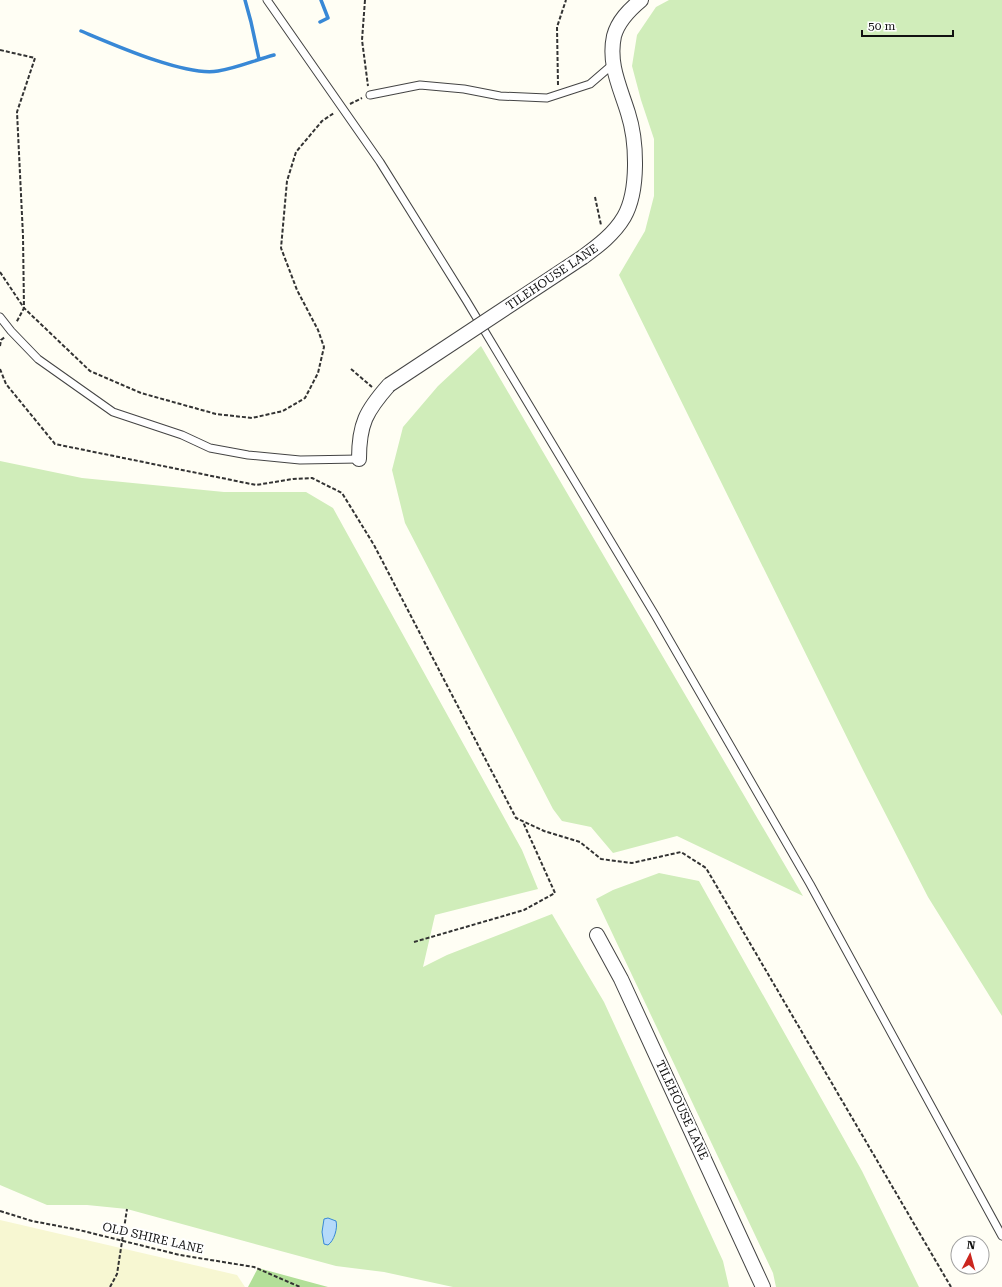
<svg xmlns="http://www.w3.org/2000/svg" width="1002" height="1287" font-family="'Roboto Serif',serif">
	<style>
		.farmland { fill: #f7f7d2 }
		.green { fill: #d0edba }
		.forest { fill: #b2df98 }
		.water { fill: #b5dafa; stroke: #3888d6 }
		.lines { fill: none; stroke-linecap: round; stroke-linejoin: round }
		.stream { stroke: #3888d6; stroke-width: 3.5 }
		.lane-casing { stroke: #444; stroke-width: 9 }
		.street-casing { stroke: #444; stroke-width: 16 }
		.path { stroke: #333; stroke-width: 2; stroke-dasharray: 4 2; stroke-linecap: butt }
		.lane { stroke: #fff; stroke-width: 7 }
		.street { stroke: #fff; stroke-width: 14 }
		.street-bridge-casing { stroke: #444; stroke-width: 16; stroke-linecap: butt }
		.street-bridge { stroke: #fff; stroke-width: 14 }
		.labels { text-anchor: middle; stroke-width: 4; stroke-linejoin: round; paint-order: stroke }
		.street-label { font-size: 12px; fill: #111; stroke: #fff }
	</style>
	<rect width="100%" height="100%" fill="#fffef4"/>
	<path class="farmland" d="M0,1220L237,1275L245,1287H0Z"/>
	<g class="green">
		<path d="M669,0H1002V1016L928,897L863,770L619,275L645,231L654,196V139L641,100L632,66L637,35L656,7Z"/>
		<path d="M481,346L803,896L677,836L613,853L591,827L562,821L553,809L405,523L392,470L403,427L438,386Z"/>
		<path d="M0,461L82,478L224,492H306L333,508L522,850L538,889L435,915L423,967L447,955L552,914L604,1002L723,1261L729,1287H453L384,1272L336,1266L127,1209L87,1205H47L0,1185Z"/>
		<path d="M659,873L699,881L862,1171L919,1287H776L773,1273L596,899L613,890Z"/>
	</g>
	<path class="forest" d="M258,1268L328,1287H248Z"/>
	<path class="water" d="M328,1218L336,1221C338,1228 334,1241 328,1245L324,1244L322,1232L324,1219Z"/>
	<g class="lines">
		<g class="stream">
			<path d="M245,0L251,22L259,59"/>
			<path d="M320,22L328,18L321,0"/>
			<path d="M81,31C112,44 186,77 218,71C237,68 255,60 274,55"/>
		</g>
		<g class="lane-casing">
			<g id="lane">
				<path d="M267,0L380,162L466,300L655,615L810,884L1002,1236"/>
				<path d="M370,95L420,85L464,89L500,96L547,98L590,84L612,65"/>
				<path d="M0,317L11,331L38,359L113,412L182,435L210,448L248,455L300,460L359,459"/>
			</g>
		</g>
		<g class="street-casing">
			<g id="street">
				<path d="M583,257C598,246 614,234 624,217C639,191 637,141 628,113C620,87 608,64 614,36C618,21 629,10 641,0"/>
				<path d="M359,459C359,424 366,411 389,385"/>
				<path d="M597,935L621,979L763,1287"/>
			</g>
		</g>
		<g class="path">
			<path d="M365,0L362,40L368,86"/>
			<path d="M0,50L35,58L17,112L23,236L24,308L16,323"/>
			<path d="M558,85L557,27L566,0"/>
			<path d="M350,104L362,98"/>
			<path d="M595,197L601,225"/>
			<path d="M0,272L24,308L90,371L141,393L216,414L252,418L283,411L305,398L318,373L324,347L318,330L297,290L281,248L287,181L296,152L322,121L334,113"/>
			<path d="M0,346L1,340L5,337"/>
			<path d="M0,369L6,384L55,444L256,485L293,479L312,478L342,493L374,545L516,818L544,831L580,842L601,859L632,863L681,852L706,868L951,1287"/>
			<path d="M351,369L372,387"/>
			<path d="M414,942L524,910L555,893L523,822"/>
			<path d="M0,1211L32,1221L79,1230L180,1255L254,1267L300,1287"/>
			<path d="M110,1287L117,1274L127,1209"/>
		</g>
		<use href="#lane" class="lane"/>
		<use href="#street" class="street"/>
		<g class="street-bridge-casing">
			<path id="street-bridge" d="M389,385L583,257"/>
		</g>
		<use href="#street-bridge" class="street-bridge"/>
	</g>
	<g class="labels">
		<g class="street-label">
			<text transform="translate(552 277) rotate(-34)" y="4">TILEHOUSE LANE</text>
			<text transform="translate(682 1110) rotate(65)" y="4">TILEHOUSE LANE</text>
			<text transform="translate(153 1238) rotate(13)" y="4">OLD SHIRE LANE</text>
		</g>
	</g>
	<g transform="translate(970 1255) rotate(6)"><circle r="19" fill="#ffffff" stroke="#a0a0a0"/>
	<path d="M0-3L7 15L0 10L-7 15Z" fill="#cb261f"/>
	<text y="-6" font-size="11" font-weight="bold" text-anchor="middle" fill="#111111">N</text>
	</g>
	<path d="M862 30v6h91v-6" fill="none" stroke="#111111" stroke-width="2"/>
	<text x="868" y="30" font-size="12" fill="#111111" stroke="#ffffff" stroke-width="3" paint-order="stroke">50 m</text>
</svg>
